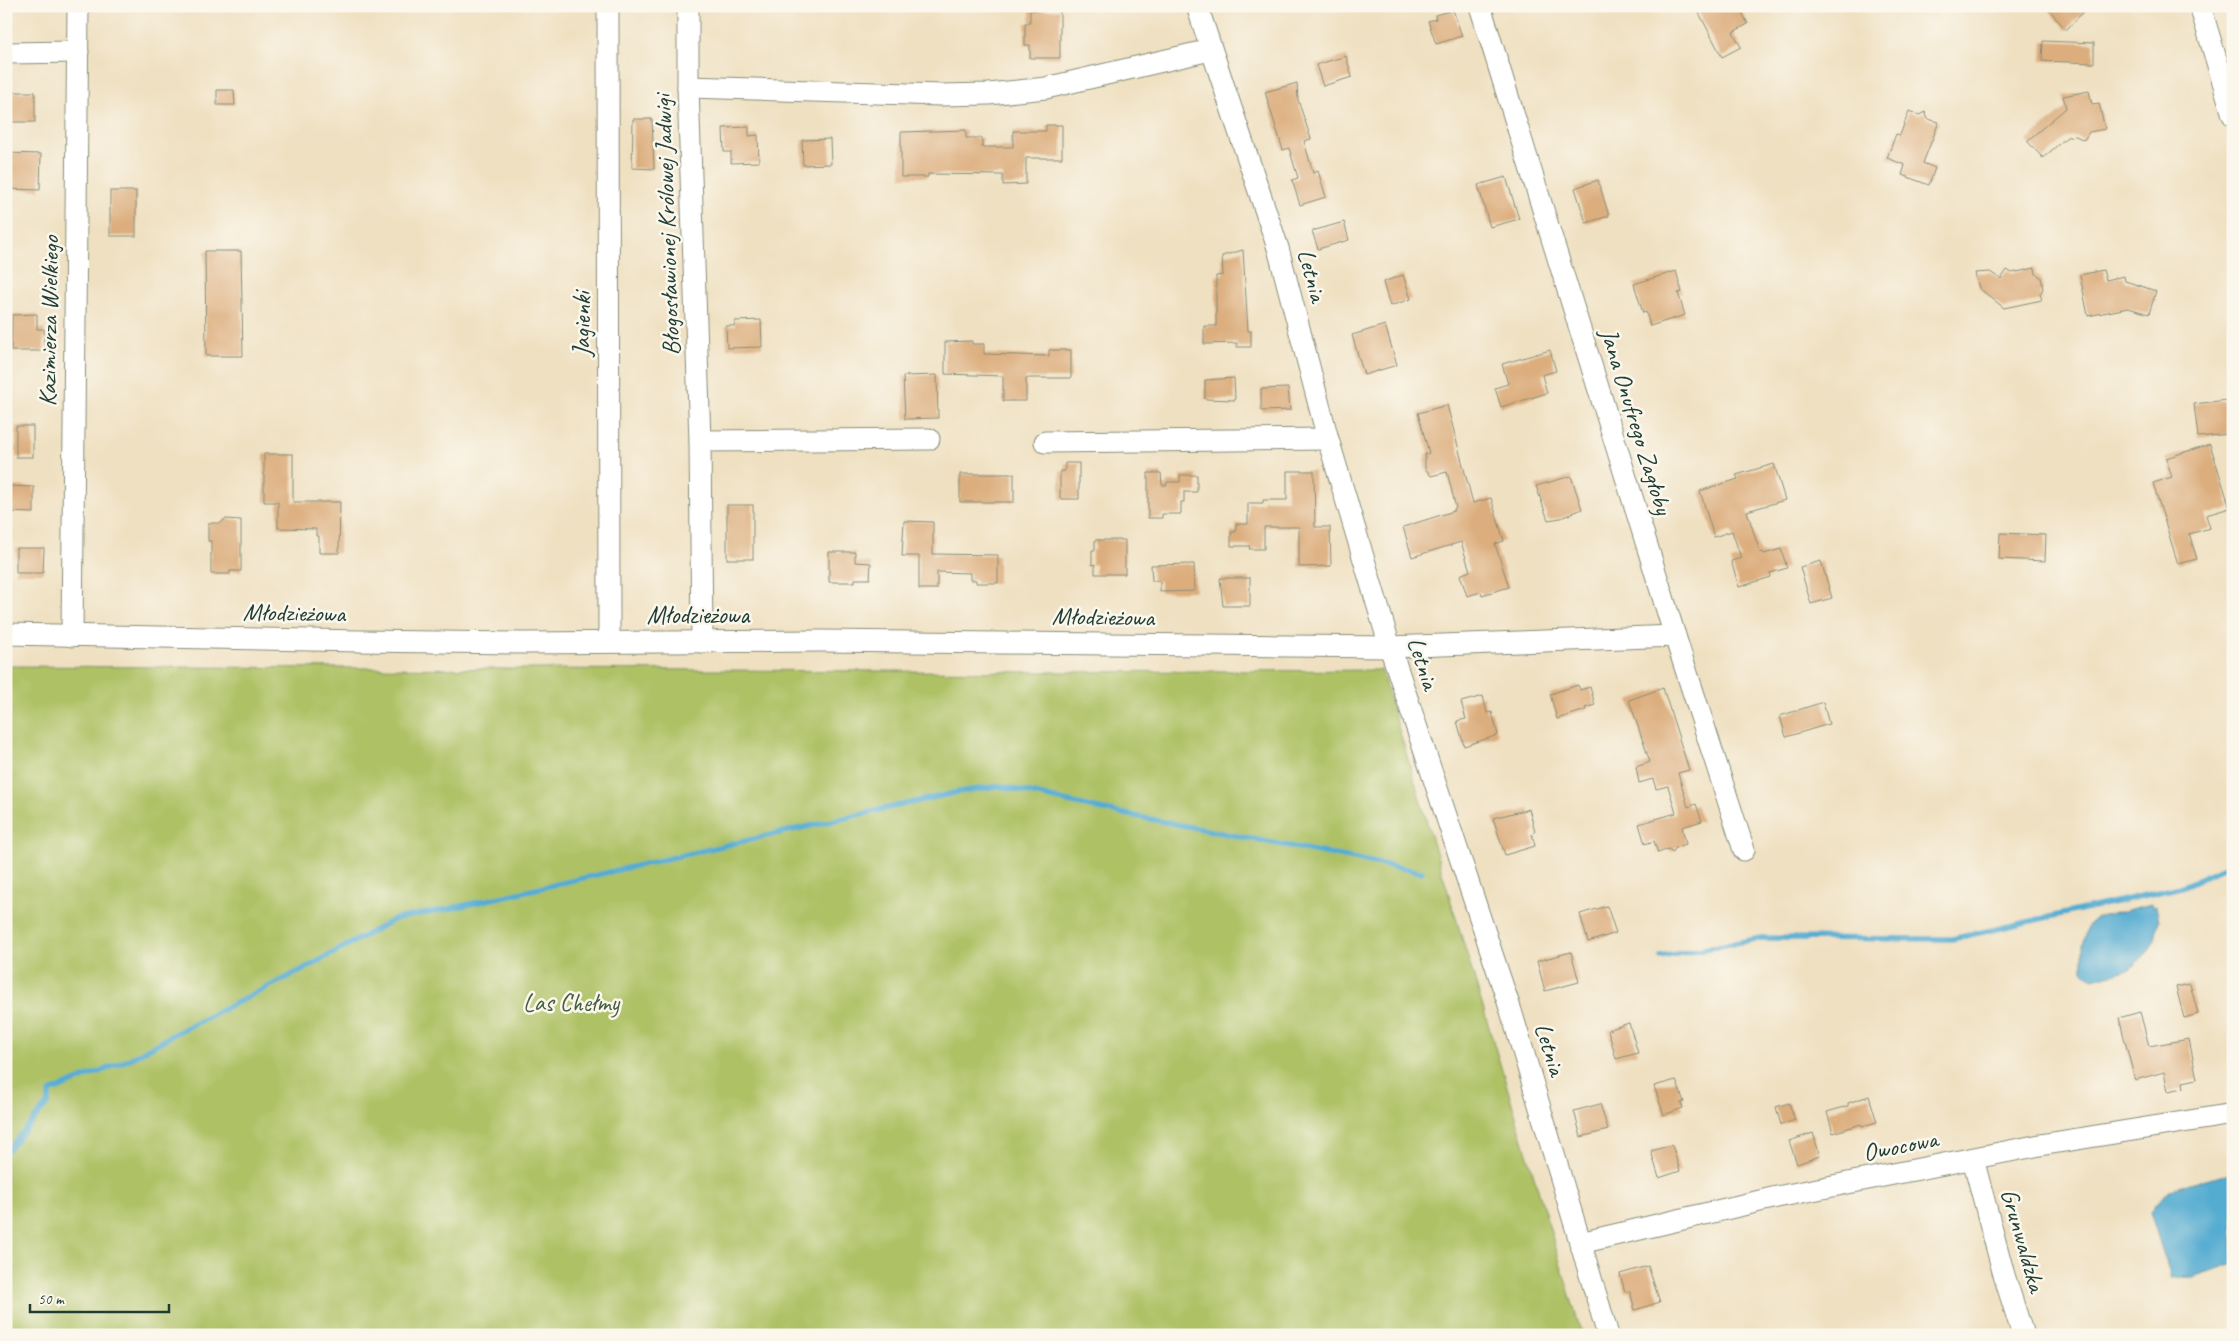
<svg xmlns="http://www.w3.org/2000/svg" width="2239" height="1341" font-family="Caveat,sans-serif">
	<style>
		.green { fill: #aec165; stroke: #667f4c }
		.water { fill: #54acd1; stroke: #3a7482 }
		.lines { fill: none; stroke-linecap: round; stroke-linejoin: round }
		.stream { stroke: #54acd1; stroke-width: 5.5 }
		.building { fill: #dcad7d }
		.minor-casing { stroke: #878e7a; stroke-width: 23 }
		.minor { stroke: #fff; stroke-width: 21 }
		.labels { text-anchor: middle; stroke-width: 5; stroke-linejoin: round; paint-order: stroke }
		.street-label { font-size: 25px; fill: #1f3d34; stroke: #fbf7ec }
		.park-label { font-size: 25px; fill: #435e40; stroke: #fbf7ec }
	</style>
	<rect width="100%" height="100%" fill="#fbf7ec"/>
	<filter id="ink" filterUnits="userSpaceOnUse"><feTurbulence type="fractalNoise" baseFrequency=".02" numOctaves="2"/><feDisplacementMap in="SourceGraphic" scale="10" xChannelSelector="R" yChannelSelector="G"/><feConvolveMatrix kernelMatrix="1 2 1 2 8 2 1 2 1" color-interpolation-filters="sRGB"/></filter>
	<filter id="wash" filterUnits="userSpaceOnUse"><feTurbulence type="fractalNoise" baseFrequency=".0096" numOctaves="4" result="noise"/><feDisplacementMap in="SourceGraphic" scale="20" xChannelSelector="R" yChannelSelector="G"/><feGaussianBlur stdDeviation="1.12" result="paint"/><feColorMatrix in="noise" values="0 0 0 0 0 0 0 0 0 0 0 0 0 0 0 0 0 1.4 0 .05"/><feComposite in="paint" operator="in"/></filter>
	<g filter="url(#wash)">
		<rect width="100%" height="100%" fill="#efe0c1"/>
		<path class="green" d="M6,666L1059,672L1381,670L1582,1335H6Z"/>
		<g class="water">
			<path d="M2151,904L2152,907L2156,906L2159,920L2155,940L2148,952L2130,969L2094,979L2088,976L2083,970V944L2089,924L2096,918Z"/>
			<path d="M2229,1173L2233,1176V1263L2194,1277L2171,1278L2150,1212C2164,1184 2201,1181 2229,1173Z"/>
		</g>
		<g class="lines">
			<g class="stream">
				<path d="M1661,957L1761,938L1952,939L2181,887L2233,863"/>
				<path d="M6,1152L48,1103L50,1092L128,1060L176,1033L306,968L395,919L448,909L958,792L1000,786L1099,809L1422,872"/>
			</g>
		</g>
		<g id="blocks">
			<g class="building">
				<path d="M1707,6H1739L1748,24L1733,32L1741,47L1722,57L1698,11Z"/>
				<path d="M2046,6H2089L2066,30Z"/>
				<path d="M1030,10H1060V58H1030V45H1025V23H1030Z"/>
				<path d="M1453,10L1462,36L1436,44L1428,21L1436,19L1435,15Z"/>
				<path d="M2043,41L2094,43V63L2042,61Z"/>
				<path d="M1346,56L1352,77L1323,86L1316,65Z"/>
				<path d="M1297,83L1298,100L1311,139L1304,141L1313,173L1318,171L1326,197L1300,205L1292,180L1298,178L1289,148L1283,150L1265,92Z"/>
				<path d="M217,90H234L235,105H217Z"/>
				<path d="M2089,91L2092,104L2099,103L2105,129L2089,132L2084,140L2076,136L2067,137L2043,158L2027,141L2066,108L2063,96Z"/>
				<rect x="6" y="92" width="29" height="30"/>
				<path d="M1909,111L1919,115L1925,112L1928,119L1939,122L1923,163L1935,168L1929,185L1902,175L1905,165L1887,158L1896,134L1900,135Z"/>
				<path d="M633,119H652L654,169L632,168Z"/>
				<path d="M1046,125H1062V158H1026V184L1003,185V175L928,174V177H901V132L966,130V138H982V147H1013V131H1046Z"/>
				<path d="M749,127V136L758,135L759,162L731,163V152H724L723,128Z"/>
				<path d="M830,139L831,164L803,165L802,140Z"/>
				<path d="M6,153L41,154L40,190L6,189Z"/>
				<path d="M1506,177L1519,219L1490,227L1478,185Z"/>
				<path d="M1598,180L1609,216L1586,223L1575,188Z"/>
				<rect x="110" y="191" width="26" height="45"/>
				<path d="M1344,222L1349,240L1318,249L1312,231Z"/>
				<path d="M1243,250L1248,331H1251V347H1237V343L1204,344V326H1216V276L1223,275L1222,256Z"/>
				<path d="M205,251H241L243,356H206Z"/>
				<path d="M2035,268L2036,274L2041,277L2043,289L2040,294L2042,300L2004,308L1979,288L1975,273L1990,272L2001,279L2007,270L2012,273Z"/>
				<path d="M2103,270L2106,280L2124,276L2125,281L2156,291L2149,314L2128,308L2088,316L2080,275Z"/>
				<path d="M1676,271L1682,292L1678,293L1685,315L1650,326L1646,312L1643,313L1634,284Z"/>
				<path d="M1403,275L1411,299L1390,306L1383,282Z"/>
				<path d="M37,314V329H44V351H11L12,315Z"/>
				<path d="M761,320L762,347L727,348L726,326H735V321Z"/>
				<path d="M1385,325L1397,365L1364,375L1352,335Z"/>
				<path d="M972,341V344H984V354L1049,356V350H1071V378H1026V401H1003V376L945,374V342Z"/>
				<path d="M1550,350L1556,371L1542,375L1547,393L1501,407L1495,388L1508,384L1502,364Z"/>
				<path d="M937,375L938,418L905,419L903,376Z"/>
				<path d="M1234,378L1235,400L1205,399V380Z"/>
				<path d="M1288,388L1290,410L1261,411V389Z"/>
				<path d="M2227,400L2231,434L2198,437L2194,404Z"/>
				<path d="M1447,405L1473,503L1491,498L1504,541L1495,544L1509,587L1482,595L1481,592L1467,596L1460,575L1470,571L1461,542L1412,557L1403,527L1454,511V509L1456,508L1447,472L1431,476L1425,468V454L1429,453L1418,413Z"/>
				<rect x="16" y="426" width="17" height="31"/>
				<path d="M2210,444L2230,508L2206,515L2210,528L2189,534L2197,559L2178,564L2153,483L2172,477L2166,458Z"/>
				<path d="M264,454H293V502H340L339,553H319V536H316V529L278,528V502H264Z"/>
				<path d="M1065,463H1079V499H1060V471H1065Z"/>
				<path d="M1774,464L1785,500L1747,511L1760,553L1763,552L1764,554L1781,549L1787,568L1770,573L1771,577L1739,587L1731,561L1741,558L1732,531L1714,537L1700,491L1738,479L1736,475Z"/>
				<path d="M1287,471H1314L1315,527H1330L1331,566L1299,567V527H1264V549H1249L1250,546H1231V532H1236V524H1248V503H1263V500H1287Z"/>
				<path d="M1148,473H1161L1162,485H1167V482H1180V475H1197V492H1184V502H1181V514H1162V518H1148Z"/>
				<rect x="960" y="474" width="54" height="28"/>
				<path d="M1571,476L1582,509L1561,518L1548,520L1536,486Z"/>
				<path d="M7,486L34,487V513L7,512Z"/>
				<rect x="727" y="505" width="26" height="54"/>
				<path d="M225,519L241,520V571H230V574H211V541H208V523H221Z"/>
				<path d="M904,521L933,522V554L998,555V583H976V580H970V573L937,572V589H919V556H902Z"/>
				<path d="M2000,533L2046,535L2045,561L1999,559Z"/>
				<path d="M1095,540H1125V574H1095V564L1092,565V550H1095Z"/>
				<path d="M16,548H44L43,573H16Z"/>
				<path d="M829,552H855V562L871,563L870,579H855V582H829Z"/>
				<path d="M1821,561L1832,598L1811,604L1800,567Z"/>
				<path d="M1194,564L1195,591L1160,592V581H1152L1151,565Z"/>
				<path d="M1220,578H1250V606H1223Z"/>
				<path d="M1578,685L1580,690L1590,687L1595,705L1585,708L1586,710L1557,719L1550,694Z"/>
				<path d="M1663,688L1689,770L1678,773L1688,807L1696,804L1702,821L1682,827L1686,844L1676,847L1673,852L1668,849L1658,853L1654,841L1645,844L1639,824L1676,813L1668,786L1656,789L1653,779L1639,783L1636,767L1650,762L1629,700Z"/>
				<path d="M1483,696L1487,713L1492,712L1498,735L1464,746L1457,721L1466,719L1461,702Z"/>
				<path d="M1823,702L1829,724L1786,737L1780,716Z"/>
				<path d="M1529,809L1535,831L1532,834L1535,846L1505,855L1493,818Z"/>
				<path d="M1607,906L1616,933L1588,942L1580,914Z"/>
				<path d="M1571,952L1579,982L1545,991L1537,961Z"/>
				<path d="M2190,984L2198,1014L2184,1018L2176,987Z"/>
				<path d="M2140,1012L2149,1046L2189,1039L2197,1079L2183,1082L2184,1088L2168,1091L2164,1072L2135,1080L2119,1018Z"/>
				<path d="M1629,1023L1638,1053L1616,1059L1608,1030Z"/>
				<path d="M1676,1080L1684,1102L1681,1103L1683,1108L1664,1115L1654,1086Z"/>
				<path d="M1869,1096L1877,1122L1862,1126L1861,1124L1833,1133L1827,1112L1848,1106V1103Z"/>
				<path d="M1789,1103L1795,1120L1781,1125L1776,1107Z"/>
				<path d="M1600,1104L1608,1130L1581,1137L1574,1111Z"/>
				<path d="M1813,1133L1820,1156L1797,1164L1789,1141Z"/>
				<path d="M1672,1145L1680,1171L1659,1178L1651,1151Z"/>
				<path d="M1648,1266L1660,1302L1635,1310L1630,1291L1625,1292L1620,1274Z"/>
			</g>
		</g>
	</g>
	<g filter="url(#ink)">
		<use href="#blocks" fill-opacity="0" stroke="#878e7a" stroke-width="1"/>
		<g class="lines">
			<g class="minor-casing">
				<g id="minor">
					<path d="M608,6L609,641"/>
					<path d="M688,6V87L700,441L702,642"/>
					<path d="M1197,6L1278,248L1328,439L1390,647L1511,1011L1608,1335"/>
					<path d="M1480,6L1675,636L1744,850"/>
					<path d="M2200,6L2233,115"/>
					<path d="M6,53L78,52"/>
					<path d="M688,87L941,95L989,94L1046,88L1210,50"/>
					<path d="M700,441L929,439"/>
					<path d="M1045,442L1328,439"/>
					<path d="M6,634L360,641L524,643L821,641L1390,647L1675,636"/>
					<path d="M72,636L78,6"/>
					<path d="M1973,1159L2004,1275L2023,1335"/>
					<path d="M1580,1243L1777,1197L2040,1145L2233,1114"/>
				</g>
			</g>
			<use href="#minor" class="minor"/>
		</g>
	</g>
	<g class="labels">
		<g class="street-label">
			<text transform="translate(666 225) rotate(-92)" y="9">Błogosławionej Królowej Jadwigi</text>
			<text transform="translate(1313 275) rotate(75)" y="9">Letnia</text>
			<text transform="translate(48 321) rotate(-89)" y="9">Kazimierza Wielkiego</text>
			<text transform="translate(581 324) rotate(-90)" y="9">Jagienki</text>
			<text transform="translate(1637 421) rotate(73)" y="9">Jana Onufrego Zagłoby</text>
			<text transform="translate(294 612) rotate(1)" y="9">Młodzieżowa</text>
			<text x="698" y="623">Młodzieżowa</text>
			<text transform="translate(1103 616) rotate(1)" y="9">Młodzieżowa</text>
			<text transform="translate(1424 663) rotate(72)" y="9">Letnia</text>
			<text transform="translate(1551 1049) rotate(73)" y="9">Letnia</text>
			<text transform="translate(1900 1145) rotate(-11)" y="9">Owocowa</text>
			<text transform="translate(2024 1240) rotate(74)" y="9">Grunwaldzka</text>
		</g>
		<g class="park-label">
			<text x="571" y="1011">Las Chełmy</text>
		</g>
	</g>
	<rect width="2239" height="1341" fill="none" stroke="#fbf7ec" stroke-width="25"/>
	<path d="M30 1304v8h139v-8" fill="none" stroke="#1f3d34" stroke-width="2.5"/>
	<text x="38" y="1304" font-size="15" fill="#1f3d34" stroke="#fbf7ec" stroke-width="4" paint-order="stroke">50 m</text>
</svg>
